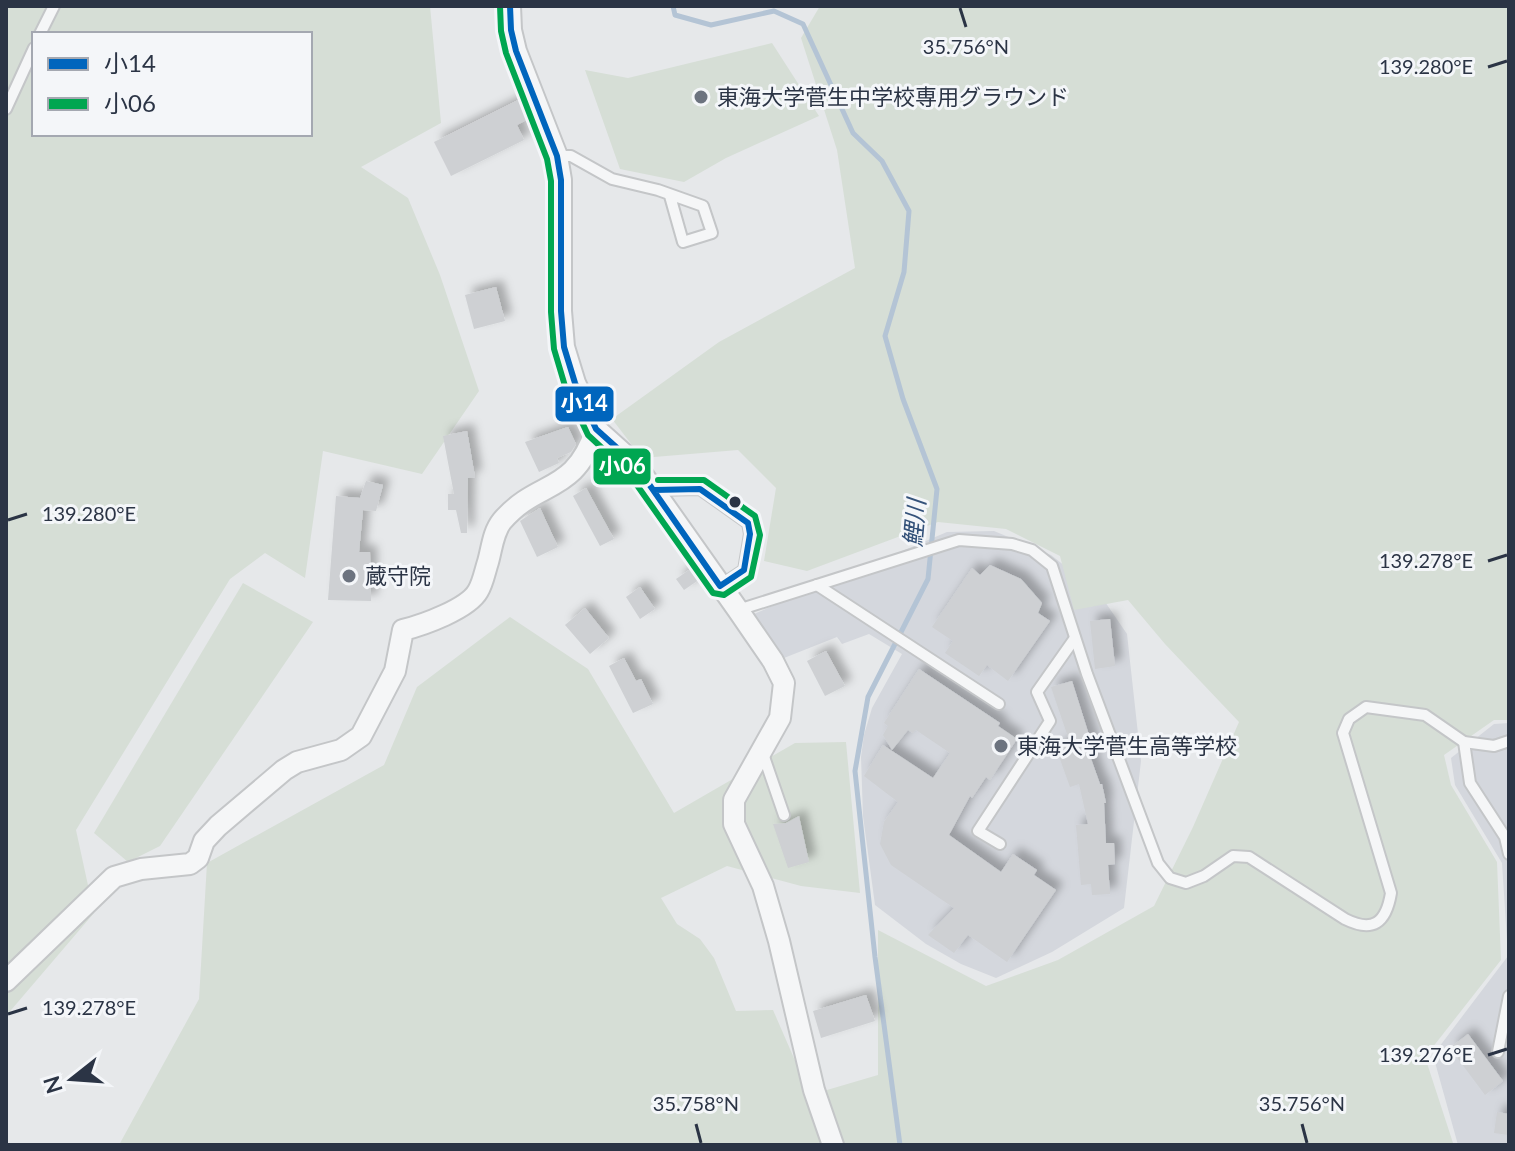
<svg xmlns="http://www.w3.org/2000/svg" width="1515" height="1151" font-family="Lato,'Noto Sans JP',sans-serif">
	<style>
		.built { fill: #d4d7dd }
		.green { fill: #d6ded6; fill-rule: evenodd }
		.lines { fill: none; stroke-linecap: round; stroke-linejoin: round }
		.stream { stroke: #b4c4d5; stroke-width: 5 }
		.building { fill: #ced0d3; filter: url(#shadow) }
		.lane-casing { stroke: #c4c6c8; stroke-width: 14 }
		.street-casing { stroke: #c4c6c8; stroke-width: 24 }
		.lane { stroke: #f5f6f7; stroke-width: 10 }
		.street { stroke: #f5f6f7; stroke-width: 20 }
		.bus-1-casing { stroke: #f4f6f9; stroke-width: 12 }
		.bus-2-casing { stroke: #f4f6f9; stroke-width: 12 }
		.bus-1 { stroke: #0065bd; stroke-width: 6 }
		.bus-2 { stroke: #00a651; stroke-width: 6 }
		.ticks { fill: none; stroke: #2b3445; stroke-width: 3 }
		.poi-dot { fill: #6c737f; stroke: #f4f6f9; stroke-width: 3 }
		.bus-dot { fill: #2b3445; stroke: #f4f6f9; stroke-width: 3 }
		.labels { text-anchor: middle; stroke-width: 6; stroke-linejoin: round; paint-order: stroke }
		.poi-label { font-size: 22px; fill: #2b3445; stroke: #f4f6f9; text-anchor: start }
		.water-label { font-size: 24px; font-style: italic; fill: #34527a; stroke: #f4f6f9 }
		.ticks-label { font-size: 20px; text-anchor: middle; fill: #2b3445; stroke: #f4f6f9; stroke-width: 6; stroke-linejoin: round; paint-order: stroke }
		.line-badge { stroke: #f4f6f9; stroke-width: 3 }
		.badge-label { font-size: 22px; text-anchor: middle; font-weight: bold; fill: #fff }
	</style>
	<defs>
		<filter id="shadow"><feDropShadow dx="7" dy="-7" stdDeviation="4" flood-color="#0004"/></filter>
	</defs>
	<rect width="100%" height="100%" fill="#e6e8ea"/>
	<g class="built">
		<path d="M994,531L1051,555L1099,593L1127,634L1141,761L1124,908L1052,952L996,978L961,964L926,944L875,905L863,816L861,757L864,735L872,708L902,654L869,634L842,644L837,637L784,658L754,614L947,532Z"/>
		<path d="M1509,723V1145H1458L1433,1055L1508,956L1502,863L1455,785L1451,758L1494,724Z"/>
	</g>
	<g class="green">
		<path d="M6,6H430L441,123L361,167L408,198L440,275L479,391L422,474L323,451L305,578L265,553L230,579L76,830L94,913L6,1016ZM34,34H310V134H34Z"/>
		<path d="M820,6H1509V720H1494L1444,755L1451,785L1497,862L1501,960L1425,1057L1453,1143L119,1145L199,999L207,863L384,765L417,687L510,617L588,669L674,813L795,743L846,742L860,893L801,886L727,866L661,898L677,924L700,939L714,958L736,1011L773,1010L810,1095L878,1075V930L986,986L1058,960L1154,906L1193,827L1239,722L1165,644L1128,600L1074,610L1060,556L1006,529L938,522L807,571L764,561L776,488L738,450L642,458L612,419L719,342L855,268L837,150L801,38Z"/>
		<path d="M772,43L819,116L726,158L684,182L620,169L585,70L628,78Z"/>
		<path d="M243,583L313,622L160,846L128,862L94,833Z"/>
	</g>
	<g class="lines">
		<path class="stream" d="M673,6L675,15L711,25L774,11L803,24L853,133L882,161L909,211L904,272L885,336L903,399L937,489L928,579L868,697L855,771L875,957L900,1145"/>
	</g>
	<g class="building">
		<path d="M518,100L528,119L517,125L524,140L451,176L434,142Z"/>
		<path d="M496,287L505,321L474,329L465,295Z"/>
		<path d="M568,427L576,444L571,452L557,458L559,463L539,472L525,442Z"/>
		<path d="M467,431L475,477L468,478L467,533H461L456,510H448V494H454L443,436Z"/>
		<path d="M366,481L383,485L376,511L363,510L359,552H370L371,601L328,600L336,496L360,498Z"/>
		<path d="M586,488L614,539L600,546L573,496Z"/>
		<path d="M540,508L558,547L537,557L520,521Z"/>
		<path d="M990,565L1021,579L1042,603L1038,613L1050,621L1008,681L987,665L979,676L945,653L953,641L932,627L972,568L980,575Z"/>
		<path d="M692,568L700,579L684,590L676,579Z"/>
		<path d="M640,587L655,609L640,619L626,597Z"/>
		<path d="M585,608L609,638L590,654L565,625Z"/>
		<path d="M1110,619L1115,666L1095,669L1090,621Z"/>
		<path d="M826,651L845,686L825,696L807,661Z"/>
		<path d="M624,658L636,681L641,679L653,704L633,713L609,666Z"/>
		<path d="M919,669L1000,723L998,726L1017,739L990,780L986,777L972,798L970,796L949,835L1001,872L1013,854L1037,870L1034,875L1056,890L1007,962L968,935L954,953L928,935L954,908L891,865L880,844L884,822L898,802L864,776L883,745L933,778L950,753L916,730L913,733L908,730L892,750L883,735L888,726L884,723Z"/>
		<path d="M1072,681L1095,754L1090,756L1100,784H1102L1106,803H1104L1106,843H1114L1115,864L1108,865L1110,894L1092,895L1091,884L1081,885L1076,825L1088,824L1079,784L1070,787L1056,748L1070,743L1051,687Z"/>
		<path d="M799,816L809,862L788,868L773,824L786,823Z"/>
		<path d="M866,995L875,1021L821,1038L813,1011Z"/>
		<path d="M1468,1034L1503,1081L1485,1095L1450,1048Z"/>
		<path d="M1497,1112L1509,1114V1135L1494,1133Z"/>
	</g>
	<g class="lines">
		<g class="lane-casing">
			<g id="lane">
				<path d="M40,34L54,6"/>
				<path d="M6,109L34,48"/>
				<path d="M557,156H571L612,179L658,190L703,206L712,233L683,242L670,196"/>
				<path d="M654,490L700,489L748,523L750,534L744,570L720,586"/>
				<path d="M817,585L999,704"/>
				<path d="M738,610L959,540L1012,544L1032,550L1052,566L1087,674L1158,863L1170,878L1186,883L1204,876L1233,856L1249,857L1345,919C1373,933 1386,923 1391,893L1343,733L1349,719L1366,707L1425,715L1464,742L1494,746L1509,741"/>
				<path d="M1464,742L1470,783L1505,837L1509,854"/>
				<path d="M762,751L784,815"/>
				<path d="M1000,844L978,831L1050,721L1037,692L1075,638"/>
				<path d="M1498,1052L1509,996"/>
			</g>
		</g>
		<g class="street-casing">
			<g id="street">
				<path d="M510,6L511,30L516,51L557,156L561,180V311L564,347L575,383L596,429L635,464L738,610L773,661L784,683L780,718L734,800V824L763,886L779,941L814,1090L833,1145"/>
				<path d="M6,981L114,877L141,869L190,864L198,858L204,841L218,826L284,770L297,762L341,750L361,736L395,671L403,630C423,625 468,609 478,591C483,583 485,571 488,562C492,548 493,532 502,521C539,478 574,496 596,429"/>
			</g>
		</g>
		<use href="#lane" class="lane"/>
		<use href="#street" class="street"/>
		<g class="bus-1-casing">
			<path id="bus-1" d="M510,6L511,30L516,51L557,156L561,180V311L564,347L575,383L596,429L635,464L720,586L744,570L750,534L748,523L700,489L654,490"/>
		</g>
		<g class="bus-2-casing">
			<path id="bus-2" d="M500,6L501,31L506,53L547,159L551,181V312L554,349L565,386L588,435L627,471L713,593L724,595L751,577L760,535L755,516L704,480H658"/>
		</g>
		<use href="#bus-1" class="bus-1"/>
		<use href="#bus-2" class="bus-2"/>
	</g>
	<path class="ticks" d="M960,8L966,27M1488,67L1507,61M8,520L27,514M1488,561L1507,555M8,1014L27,1008M1488,1055L1507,1049M696,1124L701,1143M1302,1124L1307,1143"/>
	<g class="poi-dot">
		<circle cx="701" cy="97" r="8"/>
		<circle cx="349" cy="576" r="8"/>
		<circle cx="1001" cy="746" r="8"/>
	</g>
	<circle class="bus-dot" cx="735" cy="502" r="7"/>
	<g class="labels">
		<g class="poi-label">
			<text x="717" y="105">東海大学菅生中学校専用グラウンド</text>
			<text x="365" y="584">蔵守院</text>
			<text x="1017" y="754">東海大学菅生高等学校</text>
		</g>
		<g class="water-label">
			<text transform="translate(915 523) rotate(-85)" y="8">鯉川</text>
		</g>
	</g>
	<g class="ticks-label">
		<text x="966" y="54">35.756°N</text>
		<text x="1426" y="74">139.280°E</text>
		<text x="89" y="521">139.280°E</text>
		<text x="1426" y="568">139.278°E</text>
		<text x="89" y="1015">139.278°E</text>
		<text x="1426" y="1062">139.276°E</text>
		<text x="696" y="1111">35.758°N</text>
		<text x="1302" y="1111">35.756°N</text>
	</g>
	<g class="line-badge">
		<rect x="554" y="385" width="61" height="38" rx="8" fill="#0065bd"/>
		<rect x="592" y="447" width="60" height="39" rx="8" fill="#00a651"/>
	</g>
	<g class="badge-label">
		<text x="584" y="411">小14</text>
		<text x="622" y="474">小06</text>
	</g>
	<rect width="1515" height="1151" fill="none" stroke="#2b3445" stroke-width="16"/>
	<rect x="32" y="32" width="280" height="104" fill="#f4f6f9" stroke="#a4a8b1" stroke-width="2"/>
	<rect x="48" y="58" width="40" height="12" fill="#0065bd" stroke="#a4a8b1" stroke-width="2"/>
	<text x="104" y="72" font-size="24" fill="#2b3445">小14</text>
	<rect x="48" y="98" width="40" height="12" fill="#00a651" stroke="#a4a8b1" stroke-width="2"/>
	<text x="104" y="112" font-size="24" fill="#2b3445">小06</text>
	<g transform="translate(72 1079) rotate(253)" stroke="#f4f6f9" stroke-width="6" paint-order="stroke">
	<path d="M0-6L14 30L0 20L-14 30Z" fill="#2b3445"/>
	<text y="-12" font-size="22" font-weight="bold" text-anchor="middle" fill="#2b3445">N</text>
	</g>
</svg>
